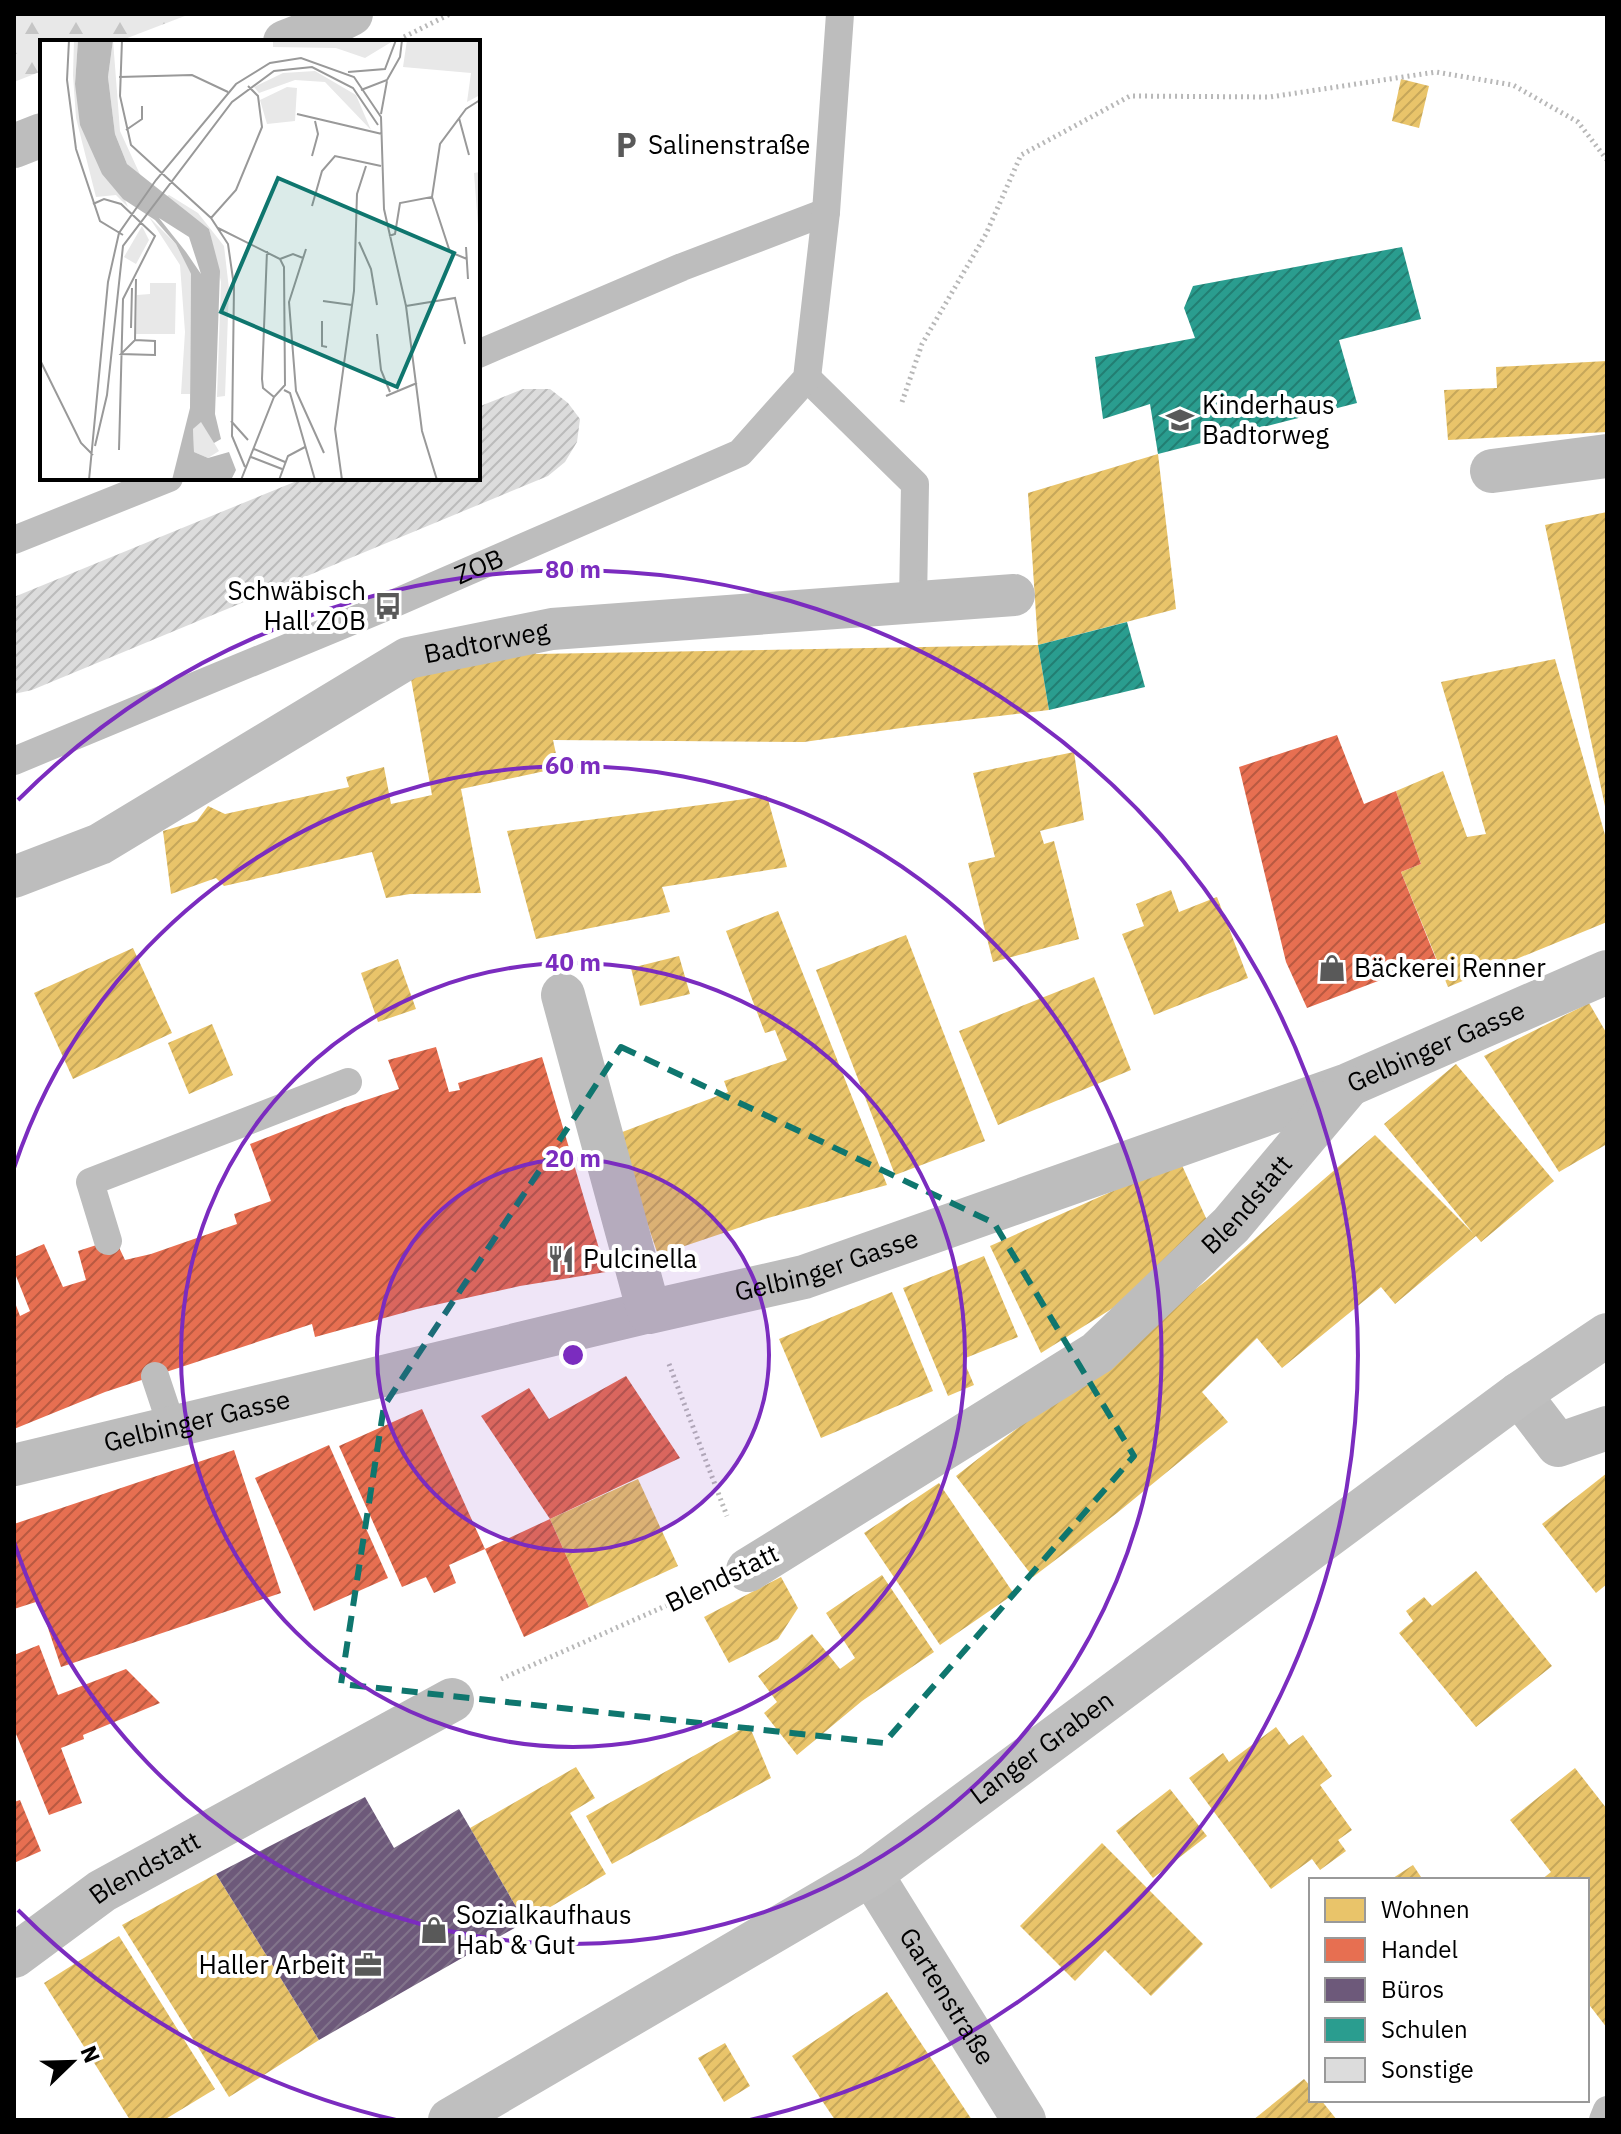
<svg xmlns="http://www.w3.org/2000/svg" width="1621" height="2134" font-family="'IBM Plex Sans',sans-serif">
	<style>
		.forest { fill: url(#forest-firs) }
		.homes { fill: url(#homes-hatch) }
		.shops { fill: url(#shops-hatch) }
		.offices { fill: url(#offices-hatch) }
		.schools { fill: url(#schools-hatch) }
		.building { fill: url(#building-hatch) }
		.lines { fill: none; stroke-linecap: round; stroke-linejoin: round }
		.path { stroke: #b8b8b8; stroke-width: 5; stroke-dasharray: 2 4; stroke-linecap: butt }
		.service { stroke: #bdbdbd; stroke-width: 28 }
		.pedestrian { stroke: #bdbdbd; stroke-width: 42 }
		.minor { stroke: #bdbdbd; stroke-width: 44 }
		.secondary { stroke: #bfbfbf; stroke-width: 44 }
		.marked { fill: none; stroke: #0f766e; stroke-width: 6; stroke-dasharray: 16 10; stroke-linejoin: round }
		.ring { fill: none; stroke: #7b2cbf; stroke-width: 4 }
		.labels { text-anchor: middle; stroke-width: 8; stroke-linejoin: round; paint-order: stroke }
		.poi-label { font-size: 26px; fill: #000; stroke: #fff; text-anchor: start }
		.street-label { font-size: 26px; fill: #000; stroke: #fff }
		.inset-road { fill: none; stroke: #999; stroke-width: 2 }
		.view { fill: #0f766e; fill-opacity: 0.15; stroke: #0f766e; stroke-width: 4 }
		.inset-edge { fill: none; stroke: #000; stroke-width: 4 }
		.centre { fill: #7b2cbf; stroke: #fff; stroke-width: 4 }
		.ring-label { font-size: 24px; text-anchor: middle; font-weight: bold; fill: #7b2cbf; stroke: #fff; stroke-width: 8; stroke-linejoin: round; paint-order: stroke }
	</style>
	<defs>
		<pattern id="forest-firs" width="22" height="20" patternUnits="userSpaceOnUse" patternTransform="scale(2)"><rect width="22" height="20" fill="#e8e8e8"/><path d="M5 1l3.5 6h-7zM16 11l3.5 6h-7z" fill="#c5c5c5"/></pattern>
		<pattern id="homes-hatch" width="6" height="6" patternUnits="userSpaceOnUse" patternTransform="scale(2)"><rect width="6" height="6" fill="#e9c46a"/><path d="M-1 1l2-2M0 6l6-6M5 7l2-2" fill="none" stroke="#c6a75a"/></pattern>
		<pattern id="shops-hatch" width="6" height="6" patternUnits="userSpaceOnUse" patternTransform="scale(2)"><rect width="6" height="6" fill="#e76f51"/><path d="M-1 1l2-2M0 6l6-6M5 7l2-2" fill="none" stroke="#b95941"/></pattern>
		<pattern id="offices-hatch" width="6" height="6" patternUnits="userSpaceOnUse" patternTransform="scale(2)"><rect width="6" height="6" fill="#6d597a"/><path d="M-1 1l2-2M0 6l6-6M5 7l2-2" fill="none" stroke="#82748b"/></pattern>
		<pattern id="schools-hatch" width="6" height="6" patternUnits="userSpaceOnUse" patternTransform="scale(2)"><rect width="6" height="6" fill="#2a9d8f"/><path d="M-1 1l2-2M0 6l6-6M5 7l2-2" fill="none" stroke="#227e72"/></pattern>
		<pattern id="building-hatch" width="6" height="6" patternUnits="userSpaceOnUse" patternTransform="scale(2)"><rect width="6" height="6" fill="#dcdcdc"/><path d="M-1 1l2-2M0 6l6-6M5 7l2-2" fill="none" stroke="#bbb"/></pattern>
	</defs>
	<rect width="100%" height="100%" fill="#fff"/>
	<path class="forest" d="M14,14H190L117,42H42V71L14,82Z"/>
	<g class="homes">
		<path d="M1401,79L1429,86L1419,128L1392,121Z"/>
		<path d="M1607,361V432L1448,440L1444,390L1497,388L1496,367Z"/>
		<path d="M1158,454L1176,609L1038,645L1028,493Z"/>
		<path d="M1607,512V811H1606L1545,525Z"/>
		<path d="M534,643L536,654L1038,645L1049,710L915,726L804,742L553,740L559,768L461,789L481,893L410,894L386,898L372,852L224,886L216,878L171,894L163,831L197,821L208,806L225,814L349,787L346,777L384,767L391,804L432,795L409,668Z"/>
		<path d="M1555,659L1607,842V922L1448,987L1401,872L1421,864L1396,791L1443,771L1467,837L1486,834L1441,682Z"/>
		<path d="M1074,752L1084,820L1040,831L1044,844L1054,841L1079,939L993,962L968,863L995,857L973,773Z"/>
		<path d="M767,796L787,867L662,887L670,912L536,939L507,831Z"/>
		<path d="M1171,890L1179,912L1217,897L1248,978L1154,1015L1122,934L1144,926L1136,904Z"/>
		<path d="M778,911L887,1185L768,1218L658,1255L617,1134L728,1092L724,1081L787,1060L775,1030L765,1033L726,931Z"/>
		<path d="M906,935L985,1141L895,1175L816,970Z"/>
		<path d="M133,948L172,1033L73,1079L34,993Z"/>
		<path d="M679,956L690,994L640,1006L631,968Z"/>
		<path d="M398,959L416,1009L378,1022L361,973Z"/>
		<path d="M1094,977L1131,1070L998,1125L959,1031Z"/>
		<path d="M1589,1003L1607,1034V1144L1559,1172L1484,1056Z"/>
		<path d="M212,1024L233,1075L189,1094L168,1043Z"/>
		<path d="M1456,1064L1554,1181L1481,1242L1476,1236L1395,1304L1381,1287L1282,1368L1257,1338L1202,1392L1228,1422L1117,1513L1033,1577L956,1476L1206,1281L1375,1135L1473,1233L1384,1124Z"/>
		<path d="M1180,1161L1211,1229L1161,1278L1041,1353L990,1246Z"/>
		<path d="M984,1256L1018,1337L963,1359L974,1385L948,1396L903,1288Z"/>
		<path d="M892,1292L933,1391L821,1438L779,1339Z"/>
		<path d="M1607,1473V1584L1596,1593L1542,1524Z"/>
		<path d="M638,1479L678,1566L589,1607L550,1519Z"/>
		<path d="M939,1483L1014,1594L940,1645L864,1533Z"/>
		<path d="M1476,1571L1552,1666L1476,1727L1399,1633L1413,1621L1406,1611L1424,1597L1432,1606Z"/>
		<path d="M882,1575L934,1652L862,1701L797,1755L764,1713L777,1702L758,1676L812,1634L840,1669L855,1658L826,1613Z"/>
		<path d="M781,1577L798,1608L778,1639L729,1663L704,1617Z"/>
		<path d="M749,1725L771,1778L612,1864L586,1816Z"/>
		<path d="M1276,1727L1289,1745L1303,1735L1332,1776L1320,1785L1352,1830L1338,1840L1346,1851L1320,1870L1312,1859L1271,1889L1189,1778L1223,1753L1229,1762Z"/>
		<path d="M576,1767L595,1798L570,1813L606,1874L525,1922L470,1828Z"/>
		<path d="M1575,1768L1607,1809V2028L1587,2002V1880H1541L1551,1872L1510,1820Z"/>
		<path d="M1170,1789L1207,1836L1153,1878L1116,1831Z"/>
		<path d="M1102,1843L1203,1944L1151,1996L1105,1950L1075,1981L1020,1926Z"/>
		<path d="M1413,1865L1423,1880H1390Z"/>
		<path d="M216,1874L319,2040L229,2097L122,1925Z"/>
		<path d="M119,1936L215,2089L164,2120H130L44,1983Z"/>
		<path d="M887,1992L972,2120H835L792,2056Z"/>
		<path d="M725,2043L750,2086L724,2102L698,2058Z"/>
		<path d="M1304,2079L1311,2087V2100H1321L1337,2120H1253Z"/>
	</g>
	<g class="shops">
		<path d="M1337,735L1364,804L1396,791L1421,864L1401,872L1436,959L1307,1008L1286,962L1239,767Z"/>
		<path d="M436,1047L449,1092L460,1090L458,1083L542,1057L606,1272L520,1286L417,1309L315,1337L312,1324L105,1392L14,1429V1300L20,1316L30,1311L14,1271V1257L44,1244L63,1287L86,1280L78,1251L115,1239L125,1260L151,1254L237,1224L234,1214L271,1201L250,1144L345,1107L399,1089L388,1060Z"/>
		<path d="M626,1376L680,1458L550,1519L481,1416L529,1388L549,1419Z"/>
		<path d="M422,1409L485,1549L449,1565L456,1583L434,1593L426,1577L402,1587L339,1446Z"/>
		<path d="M329,1445L388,1578L314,1611L255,1478Z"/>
		<path d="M234,1450L281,1593L61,1667L39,1601L14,1609V1524Z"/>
		<path d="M550,1519L589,1607L524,1637L485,1549Z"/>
		<path d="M39,1645L58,1695L126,1669L160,1703L83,1735L84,1739L61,1748L82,1803L49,1815L14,1729V1655Z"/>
		<path d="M20,1800L41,1851L14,1863V1802Z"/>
	</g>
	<path class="offices" d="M365,1797L394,1848L459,1809L525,1922L319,2040L216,1874Z"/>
	<g class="schools">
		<path d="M1402,247L1421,319L1339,340L1357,403L1158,454L1150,404L1103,419L1095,357L1195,338L1184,308L1193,286Z"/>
		<path d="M1127,622L1145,687L1049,710L1038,645Z"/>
	</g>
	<path class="building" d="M523,389H550L568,403L580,419L577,442L565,462L548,476L32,690L14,694V597L304,478H478V407Z"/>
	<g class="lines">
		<g class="path">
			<path d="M404,37L450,14"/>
			<path d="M902,402L922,344L986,234L1021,155L1130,96L1270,97L1436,72L1513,85L1578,122L1607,160"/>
			<path d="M669,1364L727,1516"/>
			<path d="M501,1679L697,1592"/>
		</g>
		<g class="service">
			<path d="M478,354L682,267L826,212"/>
			<path d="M807,378L915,484L913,603"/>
			<path d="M14,540L169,478"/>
			<path id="s1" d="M14,761L388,606L740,453L807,378L826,212L840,14"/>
			<path d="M108,1241L90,1182L348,1082"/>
			<path d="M155,1376L172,1427"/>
			<path d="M1603,2120L1607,2110"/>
		</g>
		<g class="pedestrian">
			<path id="s2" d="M14,877L100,844L408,658L552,629L1014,595"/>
			<path id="s3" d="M14,1465L649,1312"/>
		</g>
		<g class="minor">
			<path d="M285,42L329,25L351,14"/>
			<path d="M14,146L42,135"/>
			<path d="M1492,471L1607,456"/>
			<path id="s4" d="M563,995L649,1312L804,1277L1348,1085L1607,972"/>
			<path d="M1519,1394L1558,1445L1607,1428"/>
			<path id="s5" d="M748,1570L1097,1353L1231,1225L1347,1087"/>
			<path id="s6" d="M871,1874L1024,2120"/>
			<path id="s7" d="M14,1956L102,1891L452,1700"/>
		</g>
		<path class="secondary" id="s8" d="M450,2120L871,1874L1519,1394L1607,1335"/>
	</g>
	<path class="marked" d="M621,1047L994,1223L1134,1456L884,1743L341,1684L384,1406Z"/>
	<circle cx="573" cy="1355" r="196" fill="#7b2cbf" fill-opacity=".12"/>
	<g class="ring">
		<circle cx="573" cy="1355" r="196"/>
		<circle cx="573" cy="1355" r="392"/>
		<path d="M14 1168A589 589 0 1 1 14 1542"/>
		<path d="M396 2120A785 785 0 0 1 18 1910M18 800A785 785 0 1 1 750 2120"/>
	</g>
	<defs>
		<g id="parking-bare" transform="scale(2.16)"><path d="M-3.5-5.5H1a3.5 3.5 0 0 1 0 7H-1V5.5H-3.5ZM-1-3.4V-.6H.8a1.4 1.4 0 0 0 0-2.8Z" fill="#595959" stroke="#fff" stroke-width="2.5" paint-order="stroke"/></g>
		<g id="school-bare" transform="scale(2.16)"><path d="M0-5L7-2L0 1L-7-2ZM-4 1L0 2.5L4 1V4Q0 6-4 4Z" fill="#595959" stroke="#fff" stroke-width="2.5" paint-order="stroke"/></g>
		<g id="bus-bare" transform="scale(2.16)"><path d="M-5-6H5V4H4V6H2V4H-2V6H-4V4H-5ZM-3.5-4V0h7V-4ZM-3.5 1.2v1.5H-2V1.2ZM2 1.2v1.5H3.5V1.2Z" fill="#595959" stroke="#fff" stroke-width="2.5" paint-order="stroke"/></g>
		<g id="shop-bare" transform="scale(2.16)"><path d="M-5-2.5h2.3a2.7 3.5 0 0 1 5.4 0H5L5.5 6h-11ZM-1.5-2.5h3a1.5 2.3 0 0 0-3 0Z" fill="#595959" stroke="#fff" stroke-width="2.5" paint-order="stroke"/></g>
		<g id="restaurant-bare" transform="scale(2.16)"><path d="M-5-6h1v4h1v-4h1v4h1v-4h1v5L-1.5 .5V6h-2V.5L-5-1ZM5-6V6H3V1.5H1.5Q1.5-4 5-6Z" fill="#595959" stroke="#fff" stroke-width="2.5" paint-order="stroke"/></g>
		<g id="office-bare" transform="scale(2.16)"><path d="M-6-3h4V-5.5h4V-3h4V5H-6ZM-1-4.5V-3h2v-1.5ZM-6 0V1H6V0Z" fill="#595959" stroke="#fff" stroke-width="2.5" paint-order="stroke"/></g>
	</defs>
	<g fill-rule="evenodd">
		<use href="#parking-bare" x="626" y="145"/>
		<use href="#school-bare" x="1180" y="420"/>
		<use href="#bus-bare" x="388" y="606"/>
		<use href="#shop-bare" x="1332" y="968"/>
		<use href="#restaurant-bare" x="561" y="1259"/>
		<use href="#shop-bare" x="434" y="1930"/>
		<use href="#office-bare" x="368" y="1965"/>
	</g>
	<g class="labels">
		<g class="poi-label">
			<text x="648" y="154">Salinenstraße</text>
			<text x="1202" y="414">Kinderhaus<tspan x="1202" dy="30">Badtorweg</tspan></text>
			<text x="366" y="600" text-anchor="end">Schwäbisch<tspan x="366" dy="30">Hall ZOB</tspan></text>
			<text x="1354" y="977">Bäckerei Renner</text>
			<text x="583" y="1268">Pulcinella</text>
			<text x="456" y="1924">Sozialkaufhaus<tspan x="456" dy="30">Hab &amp; Gut</tspan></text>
			<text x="346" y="1974" text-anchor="end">Haller Arbeit</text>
		</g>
		<g class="street-label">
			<text dy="9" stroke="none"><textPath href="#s1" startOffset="504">ZOB</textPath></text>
			<text dy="9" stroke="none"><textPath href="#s2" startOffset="532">Badtorweg</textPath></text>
			<text dy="9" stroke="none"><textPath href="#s4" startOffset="1160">Gelbinger Gasse</textPath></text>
			<text dy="9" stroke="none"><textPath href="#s5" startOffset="622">Blendstatt</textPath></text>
			<text dy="9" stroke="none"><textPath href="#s4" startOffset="512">Gelbinger Gasse</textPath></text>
			<text dy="9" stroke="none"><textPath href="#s3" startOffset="188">Gelbinger Gasse</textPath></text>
			<text transform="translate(722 1578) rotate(-26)" y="9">Blendstatt</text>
			<text dy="9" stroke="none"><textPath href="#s8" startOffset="700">Langer Graben</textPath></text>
			<text dy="9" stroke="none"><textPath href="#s7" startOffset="158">Blendstatt</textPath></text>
			<text dy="9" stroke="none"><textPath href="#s6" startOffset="144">Gartenstraße</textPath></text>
		</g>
	</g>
	<g transform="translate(40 40)">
		<rect width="440" height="440" fill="#fff"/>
		<path d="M233,0H347L353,1L325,18L296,8L233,7ZM247,47L257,48L255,81L227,84L220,60ZM110,243H136L135,294H96L97,255L110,254ZM161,381L179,411L168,418L154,412L153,389Z" fill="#e8e8e8"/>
		<path d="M34,0H38L35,44L88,167L76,155L56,157L36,78L33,35ZM73,0L80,91L103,141L87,124L75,94L68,37ZM275,31L316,55L331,90L285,42L255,40L219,53L214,47L243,33ZM440,132V211L434,133ZM129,155L158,173L184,206L189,249L185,356L177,357L181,242L169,189L125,157ZM109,177L136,204L151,234L150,354H141L145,292L140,225ZM102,186L109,200L96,224L84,217Z" fill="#e8e8e8"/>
		<path d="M367,0H440V55L427,62L431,33L363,27Z" fill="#e8e8e8"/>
		<path d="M38,0H73L68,37L75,94L87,124L169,189L180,231L175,374L181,399L174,403L161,382L153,389L154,412L168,418L189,412L196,430L191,440H132L150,368L151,234L136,204L115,180L83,159L62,134L40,85L35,44ZM119,178L149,197L161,234L146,212Z" fill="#bababa" fill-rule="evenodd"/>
		<path class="inset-road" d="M29,0L27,40L36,109L60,181L83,195M82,0L80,56L91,105L171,178L188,204L194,246L192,396L205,427M308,32L345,29L356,0M79,37L152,35L188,52M321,50L347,40L360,17L362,0M257,74L342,94M341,74L347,41M419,78L429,115M86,90L102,79V66M272,116L278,94L275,81M392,157L410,212L427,219M53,164L64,159L81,164L115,196L83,259L79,410M272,166L282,131L295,116L341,126M171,178L196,150L222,87L218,56L208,46M178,188L240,219L244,227L245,345L234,357L201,440M349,196L355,194L360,163L392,157L400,104L426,69L440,60M319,202L331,229L337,265M426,207L428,239M266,209L249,262L256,351L284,413M227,211L222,339L223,348L234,357M240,219L253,214L263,218M283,261L312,265M366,266L415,258L425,304M282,281V306L287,307M91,288L92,248M337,294L341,330L350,352M95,300L115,301V315L81,314ZM95,300L96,239M0,320L41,403L53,415M244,350L250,353L275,440M346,356L377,343M191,381L208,400M55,406L67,355L83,206L192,62L234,31L272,27L313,48L338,85M214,409L245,422M211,417L242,429M49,440L68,242L79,193L116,140L196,44L230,23L261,18L314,37L341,77L344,169L366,266L382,391L397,440M239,440L248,416L265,407M302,440L295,389L314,251L317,154L326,126"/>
		<path class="view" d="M238,138L414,213L357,347L181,272Z"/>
		<rect width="440" height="440" class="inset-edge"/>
	</g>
	<circle cx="573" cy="1355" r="12" class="centre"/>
	<g class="ring-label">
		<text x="573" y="578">80 m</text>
		<text x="573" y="774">60 m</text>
		<text x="573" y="971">40 m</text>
		<text x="573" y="1167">20 m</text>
	</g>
	<rect width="1621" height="2134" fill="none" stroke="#000000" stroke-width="32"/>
	<rect x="1309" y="1878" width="280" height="224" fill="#ffffff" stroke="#999999" stroke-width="2"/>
	<rect x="1325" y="1898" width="40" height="24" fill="#e9c46a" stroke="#999999" stroke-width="2"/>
	<text x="1381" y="1918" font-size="24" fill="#000000">Wohnen</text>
	<rect x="1325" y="1938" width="40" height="24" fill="#e76f51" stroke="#999999" stroke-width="2"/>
	<text x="1381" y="1958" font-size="24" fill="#000000">Handel</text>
	<rect x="1325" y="1978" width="40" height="24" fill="#6d597a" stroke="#999999" stroke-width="2"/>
	<text x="1381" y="1998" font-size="24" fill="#000000">Büros</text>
	<rect x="1325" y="2018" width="40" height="24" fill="#2a9d8f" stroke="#999999" stroke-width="2"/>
	<text x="1381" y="2038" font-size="24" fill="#000000">Schulen</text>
	<rect x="1325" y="2058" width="40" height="24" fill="#dcdcdc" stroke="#999999" stroke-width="2"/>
	<text x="1381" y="2078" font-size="24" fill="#000000">Sonstige</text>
	<g transform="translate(72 2062) rotate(67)" stroke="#ffffff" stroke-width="6" paint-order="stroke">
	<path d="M0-6L14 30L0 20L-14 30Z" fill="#000000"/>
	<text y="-12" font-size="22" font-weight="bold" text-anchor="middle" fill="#000000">N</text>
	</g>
</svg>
